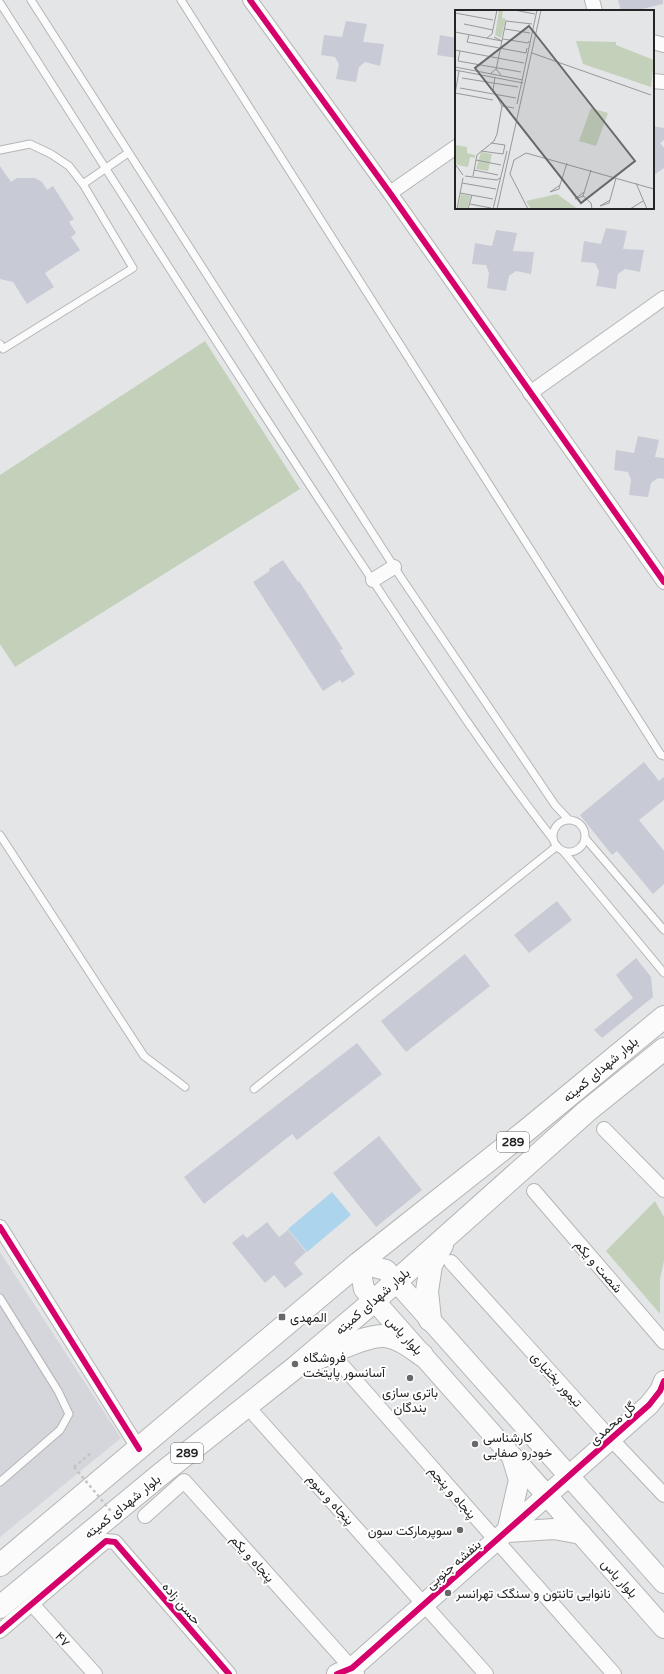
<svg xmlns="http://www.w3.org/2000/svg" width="664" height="1674" font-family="'Varela Round',Vazirmatn,sans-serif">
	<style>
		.built { fill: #d5d6dc }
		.green { fill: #c4d1ba }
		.water { fill: #add4ed }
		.building { fill: #c8cbd6 }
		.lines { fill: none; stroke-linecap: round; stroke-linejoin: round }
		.lane-casing { stroke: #b4b5b6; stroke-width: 9 }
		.street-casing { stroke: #b4b5b6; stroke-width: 16 }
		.secondary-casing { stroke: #b4b5b6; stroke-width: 22 }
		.primary-casing { stroke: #b4b5b6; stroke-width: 24 }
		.path { stroke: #c4c4c5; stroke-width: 2.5; stroke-dasharray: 3 3; stroke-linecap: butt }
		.lane { stroke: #fbfbfb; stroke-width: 7 }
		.street { stroke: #fbfbfb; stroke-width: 14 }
		.secondary { stroke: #fbfbfb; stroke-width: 20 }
		.primary { stroke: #fbfbfb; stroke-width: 22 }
		.path-bridge { stroke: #c4c4c5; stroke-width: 2.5; stroke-dasharray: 3 3; stroke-linecap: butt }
		.cycleway-casing { stroke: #fff; stroke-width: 8 }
		.cycleway { stroke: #d6006c; stroke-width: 6 }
		.poi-dot { fill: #68686a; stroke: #fff; stroke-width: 1.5 }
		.labels { text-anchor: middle; stroke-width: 4; stroke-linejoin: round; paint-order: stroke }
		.shield { fill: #fff; stroke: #666667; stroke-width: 1 }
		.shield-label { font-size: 12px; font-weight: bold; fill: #252526 }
		.street-label { font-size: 13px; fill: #252526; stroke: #fff }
		.poi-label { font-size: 13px; fill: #252526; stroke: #fff; text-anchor: start }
		.inset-road { fill: none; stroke: #98989a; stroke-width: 1 }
		.view { fill: #68686a; fill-opacity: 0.15; stroke: #68686a; stroke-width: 2 }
		.inset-edge { fill: none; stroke: #252526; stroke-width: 2 }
	</style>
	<rect width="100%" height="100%" fill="#e4e5e7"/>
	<path class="built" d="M0,1252L121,1438L0,1537Z"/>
	<g class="green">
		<path d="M205,341L300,489L15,667L0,644V475Z"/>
		<path d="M655,1201L664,1217V1261L660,1279V1314L606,1251Z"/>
	</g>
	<path class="water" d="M332,1192L351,1215L307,1252L288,1229Z"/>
	<g class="building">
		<path d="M618,0H663V4L634,11H621Z"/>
		<path d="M346,21L367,24L363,42L384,44L380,66L365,62L359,67L356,82L336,79L339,64L335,57L321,55L324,35L342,37Z"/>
		<path d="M440,35L456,38V58L437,55Z"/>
		<path d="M653,126L664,128V140L660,143L664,148V168L653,176Z"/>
		<path d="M0,166L11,182L17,178H35L42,182L47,190L53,186L74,219L69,222L76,233L71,237L80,250L45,273L54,287L27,304L13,282L0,279Z"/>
		<path d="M606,228L627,231L623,249L644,250L640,272L625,269L618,274L616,289L596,286L599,271L595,263L581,262L584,241L601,244Z"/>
		<path d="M496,230L517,233L513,251L534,252L531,274L516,271L509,276L506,291L487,288L489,273L486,265L472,264L475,243L492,246Z"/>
		<path d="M638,436L659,440L655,457L664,458V479L658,478L651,483L648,497L629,495L631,480L628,472L614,470L616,450L634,453Z"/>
		<path d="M283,560L298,582L299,581L343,649L340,650L355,674L342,683L340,680L323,691L253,582L270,571L269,569Z"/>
		<path d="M644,762L659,781L664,777V800L639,820L664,851V884L653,894L617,851L612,855L580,815Z"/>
		<path d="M557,901L572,920L529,953L514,935Z"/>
		<path d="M465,954L490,986L406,1052L381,1021Z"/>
		<path d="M636,958L651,977L653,997L602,1038L594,1030L633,998L616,975Z"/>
		<path d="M357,1043L382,1074L297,1140L292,1134L204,1204L184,1177Z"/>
		<path d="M379,1136L422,1190L376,1227L333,1173Z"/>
		<path d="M267,1222L279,1237L288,1230L306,1252L294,1263L303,1274L285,1288L274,1275L265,1283L232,1243L243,1234L247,1238Z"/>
	</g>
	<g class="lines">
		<g class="lane-casing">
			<g id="lane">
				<path d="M31,0L400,576L555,805L568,819"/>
				<path d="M181,0L661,755L664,756"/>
				<path d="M0,3C118,187 234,372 355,554C419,650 482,748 553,839"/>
				<path d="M0,150L30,144L51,154L69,166L83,184L133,268L3,349L0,344"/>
				<path d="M83,184L128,153"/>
				<circle cx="569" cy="836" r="16"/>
				<path d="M0,835L144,1056L185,1087"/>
				<path d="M585,838L664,930"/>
				<path d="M563,851L664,973"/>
				<path d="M254,1089L557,846"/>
				<path d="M0,1298L58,1391L69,1414L60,1430L0,1482"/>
			</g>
		</g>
		<g class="street-casing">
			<g id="street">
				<path d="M250,0L390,193L664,582"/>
				<path d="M592,0L595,11"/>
				<path d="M653,42L664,45"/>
				<path d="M653,81L664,82"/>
				<path d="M390,193L456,147"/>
				<path d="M530,393L664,298"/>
				<path d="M373,580L394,567"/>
				<path d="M604,1129L664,1190"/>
				<path d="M534,1191L664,1342"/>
				<path d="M0,1227L139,1449"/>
				<path d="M451,1262L611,1439L664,1495"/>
				<path d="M340,1363L614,1674"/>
				<path d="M255,1415L486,1674"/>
				<path d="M145,1516L184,1481L357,1674"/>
				<path d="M32,1604L95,1674"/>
				<path d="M0,1631L106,1541L115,1542L229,1674"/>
			</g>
		</g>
		<g class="secondary-casing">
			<g id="secondary">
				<path d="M512,1457L519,1480L507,1532L554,1529L581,1534"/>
				<path d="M664,1583L386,1270L359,1263L364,1289L664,1628"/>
				<path d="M337,1674L352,1668L649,1405L660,1391L664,1381"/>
			</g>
		</g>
		<g class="primary-casing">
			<g id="primary">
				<path d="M430,1320L427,1291L431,1265L442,1245"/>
				<path d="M314,1360C331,1353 365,1335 384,1336C398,1337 411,1347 422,1355"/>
				<path d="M0,1565L359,1263L527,1130L664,1017"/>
				<path d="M0,1607L161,1474L296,1367L374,1301L587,1111L664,1049"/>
			</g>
		</g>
		<path class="path" d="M74,1467L92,1452"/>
		<use href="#lane" class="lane"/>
		<use href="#street" class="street"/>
		<use href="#secondary" class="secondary"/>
		<use href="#primary" class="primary"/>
		<path class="path-bridge" d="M74,1467L120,1522"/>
		<g class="cycleway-casing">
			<g id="cycleway">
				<path d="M250,0L390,193L664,582"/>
				<path d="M0,1227L139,1449"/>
				<path d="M0,1631L106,1541L115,1542L229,1674"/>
				<path d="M337,1674L352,1668L649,1405L660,1391L664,1381"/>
			</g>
		</g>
		<use href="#cycleway" class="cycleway"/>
	</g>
	<g class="poi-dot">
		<rect x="278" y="1313" width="8" height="8" rx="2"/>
		<circle cx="295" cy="1364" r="4"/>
		<circle cx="410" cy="1378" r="4"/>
		<circle cx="475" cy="1444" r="4"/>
		<circle cx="460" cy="1530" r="4"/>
		<circle cx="448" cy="1593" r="4"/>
	</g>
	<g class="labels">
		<g class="shield">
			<rect x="497" y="1132" width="32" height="20" rx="3"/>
			<rect x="171" y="1443" width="32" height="20" rx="3"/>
		</g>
		<g class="shield-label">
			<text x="513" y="1146">289</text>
			<text x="187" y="1457">289</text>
		</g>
		<g class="street-label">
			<text transform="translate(600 1069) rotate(-40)" y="5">بلوار شهدای کمیته</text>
			<text transform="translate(599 1266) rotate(49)" y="5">شصت و یکم</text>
			<text transform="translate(372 1301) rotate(-41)" y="5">بلوار شهدای کمیته</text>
			<text transform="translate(405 1335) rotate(48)" y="5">بلوار یاس</text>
			<text transform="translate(557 1379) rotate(48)" y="5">تیمور بختیاری</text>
			<text transform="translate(612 1423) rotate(-42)" y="5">گل محمدی</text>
			<text transform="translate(453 1492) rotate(49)" y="5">پنجاه و پنجم</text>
			<text transform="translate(331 1499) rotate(48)" y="5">پنجاه و سوم</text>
			<text transform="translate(122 1506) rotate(-39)" y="5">بلوار شهدای کمیته</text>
			<text transform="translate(253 1558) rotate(48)" y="5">پنجاه و یکم</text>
			<text transform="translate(453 1564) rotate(-41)" y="5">بنفشه جنوبی</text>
			<text transform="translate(620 1578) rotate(48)" y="5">بلوار یاس</text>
			<text transform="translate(182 1603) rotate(49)" y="5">حسن زاده</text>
			<text transform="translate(63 1639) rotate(48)" y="5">۴۷</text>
		</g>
		<g class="poi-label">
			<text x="290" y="1322">المهدی</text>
			<text x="303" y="1362">فروشگاه<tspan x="303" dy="15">آسانسور پایتخت</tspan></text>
			<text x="410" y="1397" text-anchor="middle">باتری سازی<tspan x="410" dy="15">بندگان</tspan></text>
			<text x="483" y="1442">کارشناسی<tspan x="483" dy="15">خودرو صفایی</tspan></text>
			<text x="452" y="1535" text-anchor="end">سوپرمارکت سون</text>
			<text x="456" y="1598">نانوایی تانتون و سنگک تهرانسر</text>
		</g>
	</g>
	<g transform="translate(455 10)">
		<rect width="199" height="199" fill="#e4e5e7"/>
		<path d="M44,0H48L47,8L51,9L46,28L40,25ZM121,31L161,32V35L199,50L196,77L128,54ZM136,98L153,103L141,136L124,131ZM0,135L12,137V143L20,145V148L15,147L13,157L2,155L0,151ZM26,142L37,144L33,161L21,159ZM6,184L16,186L12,199H3ZM102,184L123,199H76L71,191Z" fill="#c4d1ba"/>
		<path class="inset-road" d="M59,0L80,4M0,3L38,10M9,14L38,20M50,19L75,23M0,22L47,31L39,27M14,25L12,32L71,43L72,38M32,28L37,24L42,0M48,29L73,33L74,31M0,40L69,53M5,41L3,51L66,62M77,43L196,85M0,57L68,70M0,60L68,73M41,60L51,11L77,14M35,64L41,59L46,65M7,68L63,77M5,78L61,88M0,83L38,90M0,84L4,61M62,94L82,0M47,96L59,98M26,141L48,144L50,135L36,133M21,150L46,155M0,154L8,165M19,160L43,165M10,166L42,170L45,168M18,166L22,145L39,131L42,124L47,96L38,80L40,67M7,173L41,179M181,173L192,199M105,175L95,182L104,179L105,175L112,153M129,182L120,189L128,186L136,160M5,183L38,189M128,186L136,193L137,199M155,190L145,196L154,193L155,190L161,168M15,194L36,198M2,199L8,168M13,199L17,185M38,199L52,141M42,199L86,0M73,199L55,164L59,150L71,143L199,179M175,199L188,191"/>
		<path class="view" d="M74,16L180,151L126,193L20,58Z"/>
		<rect width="199" height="199" class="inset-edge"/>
	</g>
</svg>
